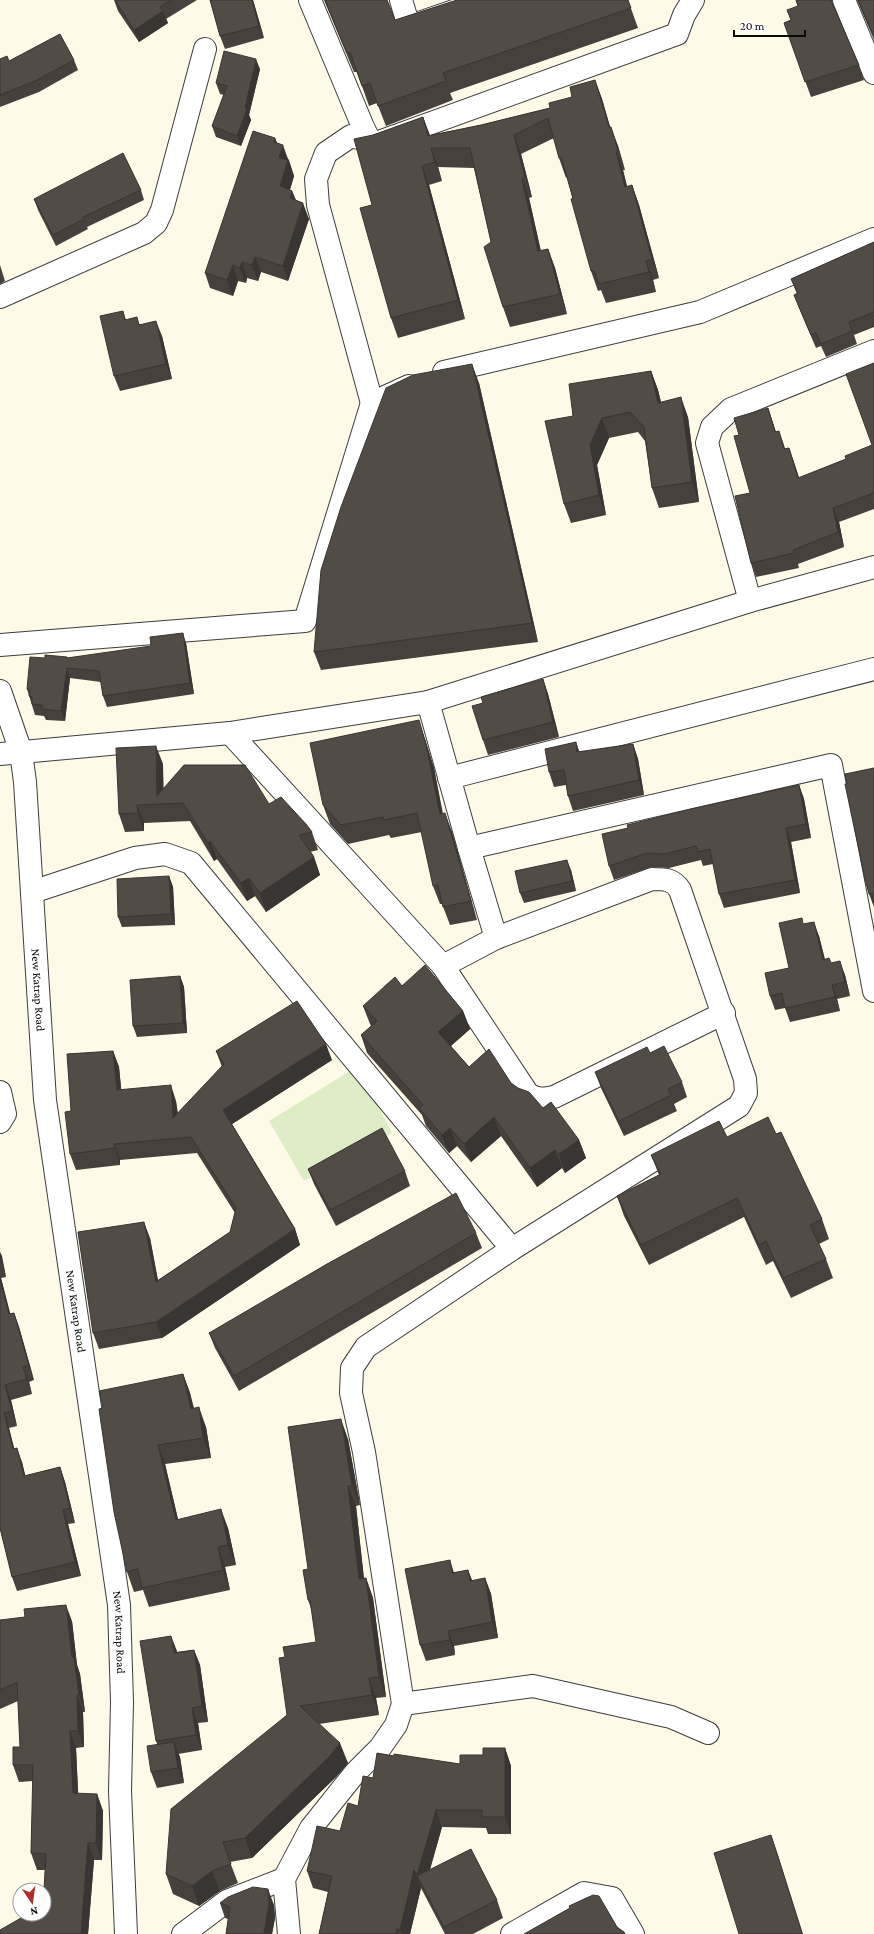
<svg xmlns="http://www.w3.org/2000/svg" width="874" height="1934" font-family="'Crimson Pro',serif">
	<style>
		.pitch { fill: #deedc6 }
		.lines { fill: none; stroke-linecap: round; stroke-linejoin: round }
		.minor-casing { stroke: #3d3d3d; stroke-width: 24 }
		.minor { stroke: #fff; stroke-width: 22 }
		.wall { fill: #47413d }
		.shaded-wall { fill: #393532 }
		.building { fill: #524c47; stroke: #393532 }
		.labels { text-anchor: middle; stroke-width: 4; stroke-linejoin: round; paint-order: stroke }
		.street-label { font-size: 12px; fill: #0a0a0a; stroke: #fff }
	</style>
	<rect width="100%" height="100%" fill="#fefae8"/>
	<path class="pitch" d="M358,1066L392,1133L304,1181L269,1121Z"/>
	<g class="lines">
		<g class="minor-casing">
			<g id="minor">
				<path d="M310,0L363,127L370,141L376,143L677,34L684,15L693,0"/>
				<path d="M401,0L407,20L416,24L486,0"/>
				<path d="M844,0L874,73"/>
				<path d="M370,141L351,136L326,153L316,179L318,205L372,403"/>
				<path d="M0,297L144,233L156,223L162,210L205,49"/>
				<path d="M444,372L700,312L874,239"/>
				<path d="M750,601L707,443L712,427L731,409L874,351"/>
				<path d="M0,645L305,621L372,403L409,386"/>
				<path id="s1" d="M0,691L21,752L25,782L45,1100L119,1605L122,1702L120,1791L126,1934"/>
				<path d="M428,702L750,601L874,567"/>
				<path d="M230,733L443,966L528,1094C537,1100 544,1099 554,1097L724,1013"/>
				<path d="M0,754L230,733L428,702L469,848L831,765L874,991"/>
				<path d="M449,778L874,669"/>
				<path d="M469,848L496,938"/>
				<path d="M32,892L135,858L165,854L191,863L512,1249"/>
				<path d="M0,1092L5,1114L0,1122"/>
				<path d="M403,1704L533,1686L671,1717L708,1733"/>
				<path d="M183,1934L227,1901L284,1879"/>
				<path d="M289,1934L284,1879L311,1828L355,1773L380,1748L396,1725L403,1704L364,1452L351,1393L352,1368L366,1347L512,1249L739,1106L746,1093L745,1079L680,890C673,879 665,879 652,879L496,938L443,966"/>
				<path d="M512,1934L584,1893L612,1898L633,1934"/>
			</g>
		</g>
		<use href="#minor" class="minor"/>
	</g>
	<g class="wall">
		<path d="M114,0H197L166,19L168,23L139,42L118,11Z"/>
		<path d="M210,0H253L264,38L225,49L220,36Z"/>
		<path d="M324,0H387L390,9L395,20L457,0H630H628L638,28L450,93L453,100L386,126L377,103L369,106L357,72H354Z"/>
		<path d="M796,0H832V2L859,65L864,80L811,97L784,23L791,20L798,6Z"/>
		<path d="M857,0H874V40Z"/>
		<path d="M0,59L9,61L74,60L78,70L39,92L0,107Z"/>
		<path d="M260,69L249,115L251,120L241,146L216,137L212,126L224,95L220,94L216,83Z"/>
		<path d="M595,80L602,99L610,127L618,146L625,170H623L627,187L632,185L639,205L659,278L653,280L656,292L606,303L601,290L598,291L591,271L567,177L566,178L559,158L554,138L521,154L532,197L529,198L541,251L548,249L555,268L567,314L510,327L503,307L491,242L474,168L438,167L442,181L429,185L465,319L398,338L391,318L372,205L373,135L423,117L430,135L481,125L550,108L572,97Z"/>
		<path d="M275,138L277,143L289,160L294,176L290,190L292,191L296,200L309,219L288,281L261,272L258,281L247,278L246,283L238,281L233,296L210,288L205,273Z"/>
		<path d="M141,190L144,200L87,227L88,229L56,246L38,210L34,199Z"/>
		<path d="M874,242V327L854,335L857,344L826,357L821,346L816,348L799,308L794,295L797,294L791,279Z"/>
		<path d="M0,265L5,281L0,284Z"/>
		<path d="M123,311L126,320L140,324L162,336L172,379L120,391L114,376Z"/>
		<path d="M874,363V509L839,522L844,547L798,564L799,568L756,577L751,563L750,493L739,435L768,408L776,432L785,449L789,448L799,478L846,459L872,445Z"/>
		<path d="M651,371L658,390L661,402L688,417L699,502L659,508L652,488L645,441L638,432L609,438L597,465L606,515L571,523L564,504L573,416Z"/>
		<path d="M479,383L538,642L321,670L314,652Z"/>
		<path d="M186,643L194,694L107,707L103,696L101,682L70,678L65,721L46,720L44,716L35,715L27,689L45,658H68Z"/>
		<path d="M543,679L548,694L559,737L488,755L483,740V703Z"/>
		<path d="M425,739L434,768L443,814L452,832L477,920L450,925L442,904H440L433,886L422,832L391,838L389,835L348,844L330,824L323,805Z"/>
		<path d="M576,742L579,752L633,744L638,759L644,795L573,811L568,796L566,785L554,787L549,772Z"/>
		<path d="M163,764V789L269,804L312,832L318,850L310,852L314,857L320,875L266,912L255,896L247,901L217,859L214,861L190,821L144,823V831L125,832L119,814Z"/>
		<path d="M874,768V907L869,894L847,784Z"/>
		<path d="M799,785L804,799L811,838L791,842L800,893L724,908L719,894L713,864L703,866L701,860L669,868L652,867L614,880L609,866L628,828Z"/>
		<path d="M571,870L576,891L524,903L520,893Z"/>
		<path d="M169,876L173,887L175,925L122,927L118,917Z"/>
		<path d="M804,924L819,936L825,959L831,963L845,975L850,996L837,999L840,1011L790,1022L785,1008L775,1010L770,996L789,968Z"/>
		<path d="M180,976L184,987L187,1033L137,1037L133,1026Z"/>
		<path d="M402,986L463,1011L470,1029L451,1046L469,1067L511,1083L543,1108L579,1140L586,1158L565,1173L562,1168L537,1187L501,1136L471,1162L457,1146L449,1153L426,1126L422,1115L367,1053L361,1035L371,1026L370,1024L363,1006Z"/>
		<path d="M113,1051L119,1067L121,1089L176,1101L178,1113L222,1067L216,1051L332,1060L232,1124L295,1229L300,1245L162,1338L99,1349L93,1333L150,1238L158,1280L230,1232L235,1213L197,1153L120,1160V1165L76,1170L70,1154L71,1111Z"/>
		<path d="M650,1053L682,1082L687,1097L674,1104L677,1111L624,1136L601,1088L595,1072Z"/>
		<path d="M776,1134L822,1219L829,1239L819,1244L826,1259L833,1278L791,1298L773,1261L766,1265L744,1217L649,1265L624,1216L617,1196L659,1175L651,1155Z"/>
		<path d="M308,1169L405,1171L410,1186L336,1226L314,1184Z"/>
		<path d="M476,1233L482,1248L239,1391L215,1348L209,1333Z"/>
		<path d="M0,1252L6,1277L1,1278L10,1314L14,1313L19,1327L34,1380L29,1382L32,1394L11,1400L17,1426L9,1428L14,1449L22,1462L25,1476L60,1467L65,1482L75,1523L68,1524L81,1576L17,1591L12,1577L0,1528Z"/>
		<path d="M183,1374L190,1393L194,1408L206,1427L211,1458L165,1464L178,1520L228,1528L236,1565L225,1567L230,1590L149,1607L143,1590L134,1592L127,1572L103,1408Z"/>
		<path d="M348,1439L360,1505L356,1506L364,1578H366L373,1598L386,1697L376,1698L379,1715L319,1724L348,1763L336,1777L252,1858L230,1862L238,1883L220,1891L199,1906L173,1894L166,1874L287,1715L285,1657L316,1642L312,1611L308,1600V1569Z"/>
		<path d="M468,1570L472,1581L485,1578L491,1594L498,1638L454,1646L455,1655L426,1661L420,1645L454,1573Z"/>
		<path d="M0,1620L72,1621L77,1665L80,1674L85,1712H83L84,1747L76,1748L78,1794H97L103,1811L102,1860H94L88,1934H0L44,1914L45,1870H37L31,1853L33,1781L19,1782L13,1765L20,1747L18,1701L0,1709Z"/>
		<path d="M194,1650L200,1665L208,1722L198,1723L202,1750L178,1754L180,1757L184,1783L157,1788L151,1772L157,1744L156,1741L177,1651V1652Z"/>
		<path d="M505,1748L511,1766V1834H488L486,1828L442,1827L430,1870L497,1900L503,1918L473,1934H445L421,1888L410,1934H319L328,1892L313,1888L307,1871L340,1831L358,1806L373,1778L460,1764L483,1755Z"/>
		<path d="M220,1903L274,1905L275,1918L272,1934H226L228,1919L225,1918Z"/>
	</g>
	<g class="shaded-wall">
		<path d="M252,0H253L264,38L259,26Z"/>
		<path d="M163,11L168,23L139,42L134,30Z"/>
		<path d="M256,59L260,69L249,115L251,120L241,146L237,136L245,108Z"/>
		<path d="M595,80L602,99L616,147L609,127Z"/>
		<path d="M423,117L430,137L428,136Z"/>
		<path d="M611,127L618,146L625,170L618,150Z"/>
		<path d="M514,135L521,154L532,197L525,177Z"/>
		<path d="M275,138L281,153L283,145L294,176L286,202L280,186L274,142Z"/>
		<path d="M431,148L438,167L442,181L435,162Z"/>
		<path d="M616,151L623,170L632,206L625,187Z"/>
		<path d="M422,166L429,185L465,319L458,300Z"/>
		<path d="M522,179L529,198L545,271L538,251Z"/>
		<path d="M632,185L639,205L659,278L652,259Z"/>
		<path d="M292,191L298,206L290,198Z"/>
		<path d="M303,203L309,219L288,281L283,266Z"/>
		<path d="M548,249L555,268L567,314L560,294Z"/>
		<path d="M255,257L261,272L258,281L252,265Z"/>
		<path d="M646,261L653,280L656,292L649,272Z"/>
		<path d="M242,262L247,278L246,283L240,268Z"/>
		<path d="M233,265L238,281L233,296L227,280Z"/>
		<path d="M156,321L162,336L172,379L166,364Z"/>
		<path d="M472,364L479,383L538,642L532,623Z"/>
		<path d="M651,371L658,390L666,423L658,403Z"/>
		<path d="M681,397L688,417L699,502L692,482Z"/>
		<path d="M768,408L773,423L780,446L775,432Z"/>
		<path d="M602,418L609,438L597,465L606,515L599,495L590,445Z"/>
		<path d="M779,431L784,445L789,464L784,449Z"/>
		<path d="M789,448L794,462L804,493L798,478Z"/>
		<path d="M833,508L839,522L844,547L838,532Z"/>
		<path d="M183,633L186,643L194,694L190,683Z"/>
		<path d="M67,668L70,678L65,721L61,711Z"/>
		<path d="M543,679L548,694L559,737L553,722Z"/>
		<path d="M419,720L425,739L434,768L446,833L440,814Z"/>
		<path d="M576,742L581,757L577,752Z"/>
		<path d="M633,744L638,759L644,795L639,780Z"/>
		<path d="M156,746L163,764L164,804L157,796Z"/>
		<path d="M799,785L804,799L811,838L806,824Z"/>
		<path d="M137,805L144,823V831L138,813Z"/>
		<path d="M445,813L452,832L477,920L471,901Z"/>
		<path d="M786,828L791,842L800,893L795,880Z"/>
		<path d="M210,841L217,859L214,861L208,843Z"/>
		<path d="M314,857L320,875L266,912L260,893Z"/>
		<path d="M567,860L571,870L576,891L572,881Z"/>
		<path d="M169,876L173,887L175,925L171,914Z"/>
		<path d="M249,878L255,896L247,901L241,883Z"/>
		<path d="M814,922L819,936L828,974L823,960Z"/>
		<path d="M840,961L845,975L850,996L845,982Z"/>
		<path d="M180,976L184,987L187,1033L183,1023Z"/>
		<path d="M832,985L837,999L840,1011L835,997Z"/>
		<path d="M463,1011L470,1029L445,1051L438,1032Z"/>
		<path d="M326,1044L332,1060L229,1126L223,1110Z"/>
		<path d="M113,1051L119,1067L123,1106L117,1090Z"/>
		<path d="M171,1085L176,1101L179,1134L173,1118Z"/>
		<path d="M494,1117L501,1136L471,1162L464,1144Z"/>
		<path d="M450,1128L457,1146L449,1153L442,1135Z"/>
		<path d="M579,1140L586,1158L565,1173L559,1154Z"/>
		<path d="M114,1144L120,1160V1165L115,1148Z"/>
		<path d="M555,1150L562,1168L537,1187L530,1168Z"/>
		<path d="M144,1222L150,1238L161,1298L156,1282Z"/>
		<path d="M295,1229L300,1245L162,1338L156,1322Z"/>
		<path d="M0,1252L2,1256L6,1277L1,1262L0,1258Z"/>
		<path d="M0,1275L1,1278L14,1328L9,1314L0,1280Z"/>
		<path d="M14,1313L19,1327L34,1380L29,1366Z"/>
		<path d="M23,1367L29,1382L32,1394Z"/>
		<path d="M183,1374L190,1393L198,1429L191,1409Z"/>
		<path d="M5,1385L11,1400L17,1426L12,1411Z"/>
		<path d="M199,1407L206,1427L211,1458L203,1438Z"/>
		<path d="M4,1413L9,1428L18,1463L13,1449Z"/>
		<path d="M341,1419L348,1439L360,1505L352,1486Z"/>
		<path d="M158,1445L165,1464L183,1540L176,1520Z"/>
		<path d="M17,1448L22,1462L29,1490L24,1476Z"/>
		<path d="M60,1467L65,1482L75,1523L70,1508Z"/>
		<path d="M348,1486L356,1506L366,1599L359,1579Z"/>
		<path d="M221,1509L228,1528L236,1565L228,1545Z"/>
		<path d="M63,1510L68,1524L81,1576L75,1562Z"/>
		<path d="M218,1547L225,1567L230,1590L223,1570Z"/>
		<path d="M450,1560L455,1576L452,1573Z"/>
		<path d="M468,1570L474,1585L470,1581Z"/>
		<path d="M366,1578L373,1598L386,1697L379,1677Z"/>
		<path d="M485,1578L491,1594L498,1638L492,1622Z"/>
		<path d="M66,1605L72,1621L77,1665L80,1674L85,1712L79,1695L72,1657Z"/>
		<path d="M448,1631L454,1646L455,1655L450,1640Z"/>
		<path d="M171,1636L177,1651L179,1668L174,1653Z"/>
		<path d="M194,1650L200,1665L208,1722L202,1706Z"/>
		<path d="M369,1678L376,1698L379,1715L372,1695Z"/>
		<path d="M77,1695L83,1712L84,1747L78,1731Z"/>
		<path d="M192,1708L198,1723L202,1750L196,1735Z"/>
		<path d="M70,1731L76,1748L79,1810L73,1793Z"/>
		<path d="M174,1742L180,1757L184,1783L178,1768Z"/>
		<path d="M340,1743L348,1763L336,1777L252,1858L245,1838Z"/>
		<path d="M505,1748L511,1766V1834L505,1817Z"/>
		<path d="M97,1794L103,1811L102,1860L96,1843Z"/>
		<path d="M436,1810L442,1827L424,1889L417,1876L423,1893L417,1875Z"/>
		<path d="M771,1835L778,1855L803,1934H802Z"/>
		<path d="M88,1843L94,1860L88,1934H81Z"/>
		<path d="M414,1870L421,1888L410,1934H402L400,1930Z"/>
		<path d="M212,1871L220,1891L199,1906L192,1886Z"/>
		<path d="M268,1889L274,1905L275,1918L272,1934H264Z"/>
		<path d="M397,1929L398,1934H396Z"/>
	</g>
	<g class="building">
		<path d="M115,0H171L160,7L163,11L134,30Z"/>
		<path d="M210,0H252L259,26L220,36Z"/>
		<path d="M325,0H387L395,20L457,0H628L631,8L443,73L446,81L378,106L370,83L362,86L350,52L347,53Z"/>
		<path d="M796,0H831L859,65L805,82L784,23L791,20L787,10L798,6Z"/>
		<path d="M858,0H874V32H872Z"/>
		<path d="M60,34L74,60L35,81L0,95V59L7,56L9,61Z"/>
		<path d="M224,51L256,59L245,108L247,109L237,136L212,126L227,86L216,83Z"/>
		<path d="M595,80L609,127H611L618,150L616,151L625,187L632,185L652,259L646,261L649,272L599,284L594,271H591L571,199L573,198L561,157L559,158L548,118L514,135L525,177L522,179L538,251L548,249L560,294L503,307L484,247L491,242L470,148H431L435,162L422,166L458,300L391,318L360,208L372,205L354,139L373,135L423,117L428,136L481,125L550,108L549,103L572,97L570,87Z"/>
		<path d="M253,131L275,138L274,142L283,145L279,158L288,160L280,186L292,191L290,198L303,203L283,266L255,257L252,265L242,262L240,268L233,265L227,280L205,273Z"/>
		<path d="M123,153L141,190L83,217L84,219L53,235L34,199Z"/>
		<path d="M874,242V312L849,322L852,331L821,344L816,333L811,335L794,295L798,293L791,279Z"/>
		<path d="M123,311L125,320L137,317L139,325L156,321L166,364L114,376L100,316Z"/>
		<path d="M874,363V493L833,508L838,532L793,550L794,553L751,563L735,496L750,493L734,436L739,435L734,418L768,408L775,432L779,431L784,449L789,448L798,478L846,459L845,456L872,445L846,374Z"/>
		<path d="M472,364L532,623L314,652L321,570L341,507L386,388L413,375Z"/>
		<path d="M651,371L658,403L681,397L692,482L652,488L644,427L630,412L602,418L590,445L599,495L564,504L545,421L573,416L569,384Z"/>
		<path d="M183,633L190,683L103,696L99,671L67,668L61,711L42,709V705L32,704V697L29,696L30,690L27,689L30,657L45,658V655L67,657V658L151,646L150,637Z"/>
		<path d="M543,679L553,722L483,740L472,706L483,703L481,697Z"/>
		<path d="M419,720L427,749L440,814L445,813L471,901L443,907L438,885L433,886L417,813L384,820L383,817L341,825L323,805L310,743Z"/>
		<path d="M576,742L577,752L633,744L639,780L568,796L564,770L549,772L545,749Z"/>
		<path d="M156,746L157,796L184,765H245L269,804L281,797L306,824L312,832L299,835L314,857L260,893L249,878L241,883L210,841L208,843L183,803L137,805L138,813L119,814L116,748Z"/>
		<path d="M874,768V903H873L872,893L869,894L865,879L845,784H847L845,774Z"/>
		<path d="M799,785L806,824L786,828L795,880L719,894L710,849L698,852L696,846L664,854L647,853L609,866L602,834L628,828L627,825L691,809Z"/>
		<path d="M567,860L572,881L520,893L515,871Z"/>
		<path d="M169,876L171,914L118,917L117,879Z"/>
		<path d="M802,918L803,924L814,922L823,960L829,958L831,963L840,961L845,982L832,985L835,997L785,1008L782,993L770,996L765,973L789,968L779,923Z"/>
		<path d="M425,965L463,1011L438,1032L469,1067L489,1049L511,1083L518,1088L529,1092L543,1108L551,1102L579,1140L559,1154L555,1150L530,1168L494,1117L464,1144L450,1128L442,1135L419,1108L423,1105L361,1035L377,1021L363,1006L395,977L402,986Z"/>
		<path d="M180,976L183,1023L133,1026L130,980Z"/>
		<path d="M297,1001L326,1044L223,1110L295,1229L156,1322L93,1333L78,1232L144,1222L156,1282L230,1232L236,1208L191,1137L114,1144L115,1148L70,1154L65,1112L71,1111L67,1054L113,1051L117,1090L171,1085L173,1118L224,1064L216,1051Z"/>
		<path d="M664,1046L682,1082L668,1089L671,1095L619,1121L595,1072L647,1047L650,1053Z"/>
		<path d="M768,1117L776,1134L781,1132L822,1219L810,1225L826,1259L783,1278L766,1241L759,1245L737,1198L641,1245L617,1196L661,1174L651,1155L719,1121L727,1137Z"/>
		<path d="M382,1128L405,1171L330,1210L308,1169Z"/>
		<path d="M456,1193L476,1233L234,1376L209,1333L327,1264Z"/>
		<path d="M0,1280L9,1314L14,1313L29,1366L23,1367L27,1379L5,1385L12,1411L4,1413L13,1449L17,1448L24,1476L60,1467L70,1508L63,1510L75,1562L12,1577L0,1528Z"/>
		<path d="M183,1374L191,1409L199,1407L203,1438L158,1445L176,1520L221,1509L228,1545L218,1547L223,1570L142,1588L138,1569L127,1572L114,1512L99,1409L103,1408L99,1391Z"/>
		<path d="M341,1419L352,1486H348L359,1579L366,1578L379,1677L369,1678L372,1695L300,1706L340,1743L329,1757L245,1838L223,1842L231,1864L212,1871L192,1886L166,1874L171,1809L287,1715L279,1658L285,1657L283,1647L316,1642L310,1600H308L303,1570L308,1569L288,1427Z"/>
		<path d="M450,1560L452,1573L468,1570L470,1581L485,1578L492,1622L448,1631L450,1640L420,1645L405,1569Z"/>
		<path d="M66,1605L72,1657H74L79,1695H77L78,1731H70L73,1793L97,1794L96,1843H88L81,1934H0V1930L28,1914H44V1890L46,1854L31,1853L33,1765H13V1747H20L17,1682L0,1690V1620L25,1617L24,1609Z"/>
		<path d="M171,1636L174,1653L194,1650L202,1706L192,1708L196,1735L156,1741L140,1641Z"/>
		<path d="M174,1742L178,1768L151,1772L147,1746Z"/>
		<path d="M483,1748H505V1817H482V1810H436L417,1875L414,1870L400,1930L397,1929L396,1934H319L332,1876L307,1871L317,1826L340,1831L348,1803L358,1806L363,1776L373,1778L377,1753L394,1756V1754L460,1764V1755H483Z"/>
		<path d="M771,1835L802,1934H739L714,1853Z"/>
		<path d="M471,1849L497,1900L444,1927L417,1876Z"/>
		<path d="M253,1887L268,1889L269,1903L264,1934H226L230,1907L220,1903L228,1897Z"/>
		<path d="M593,1895L599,1896L617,1927L624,1932L625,1934H524L570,1908L569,1906Z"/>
	</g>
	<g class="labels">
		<g class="street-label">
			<text dy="4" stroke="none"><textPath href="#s1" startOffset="303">New Katrap Road</textPath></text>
			<text dy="4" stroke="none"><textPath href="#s1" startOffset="627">New Katrap Road</textPath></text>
			<text dy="4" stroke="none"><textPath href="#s1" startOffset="951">New Katrap Road</textPath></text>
		</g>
	</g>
	<g transform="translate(32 1902) rotate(167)"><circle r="19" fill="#ffffff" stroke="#9d9d9d"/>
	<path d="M0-3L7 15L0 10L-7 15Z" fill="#b12c2c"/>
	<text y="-6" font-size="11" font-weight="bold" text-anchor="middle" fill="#0a0a0a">N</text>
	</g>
	<path d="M734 30v6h71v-6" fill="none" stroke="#0a0a0a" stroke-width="2"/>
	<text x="740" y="30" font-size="12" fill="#0a0a0a" stroke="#ffffff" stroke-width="3" paint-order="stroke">20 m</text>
</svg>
